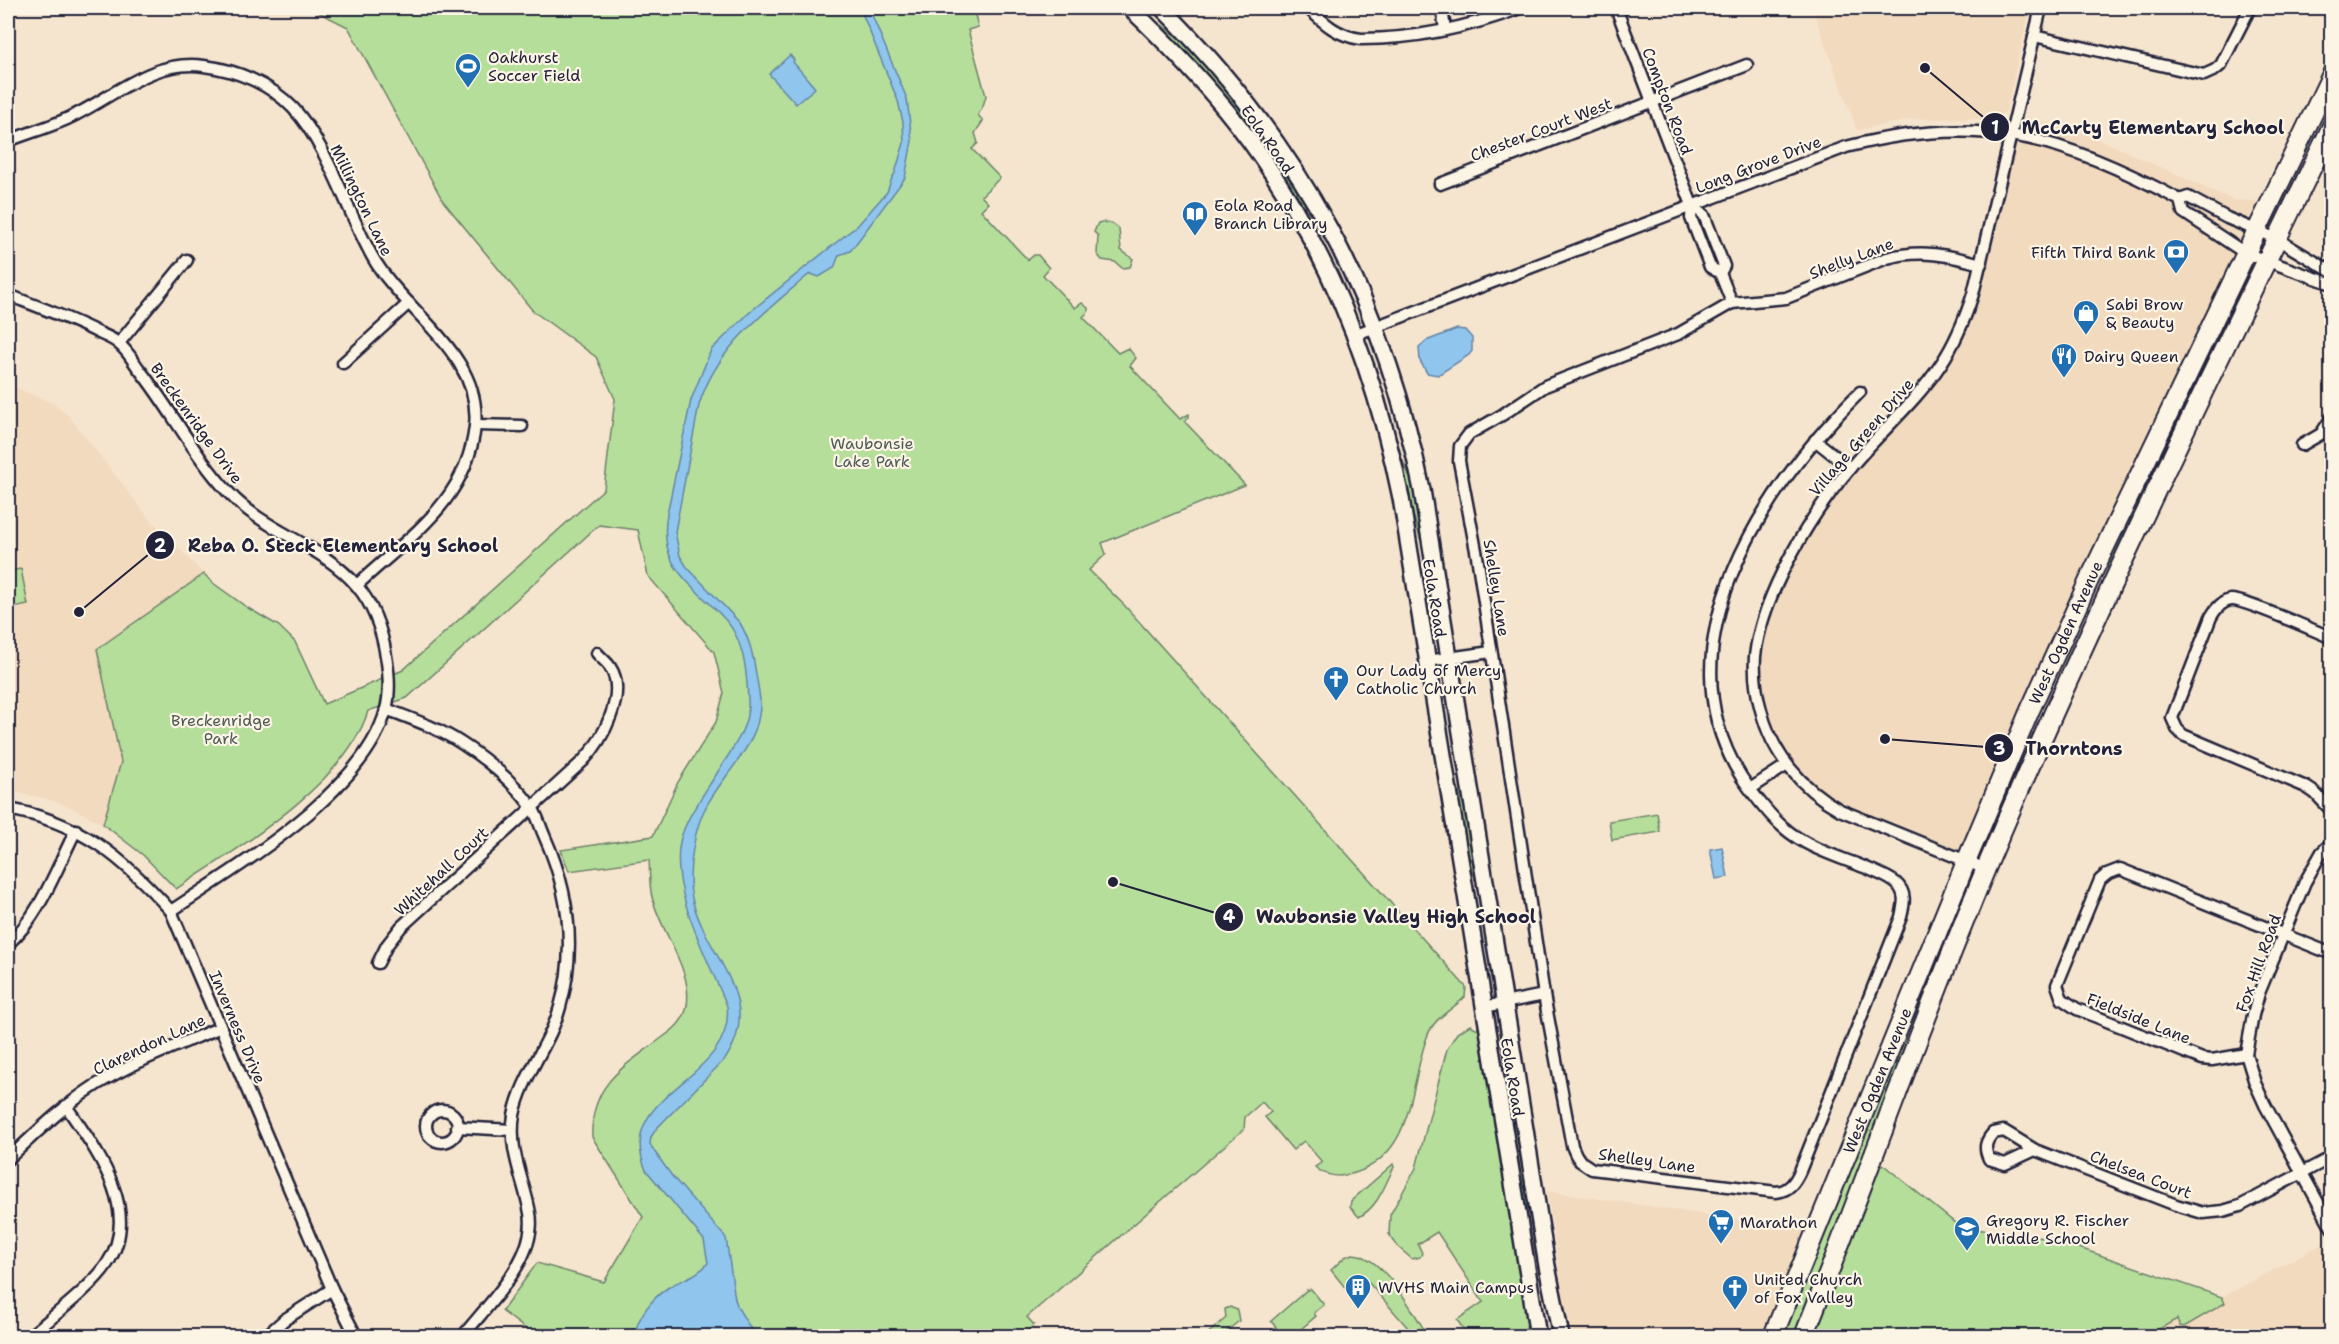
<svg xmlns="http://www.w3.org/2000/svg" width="2339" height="1344" font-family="'Shantell Sans',sans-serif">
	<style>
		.built { fill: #f2dabe }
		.green { fill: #b5de9a; stroke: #6c806a; stroke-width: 1.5 }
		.water { fill: #90c6ee; stroke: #6484a6; stroke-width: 1.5 }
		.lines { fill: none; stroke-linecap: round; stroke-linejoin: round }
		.street-casing { stroke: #22223b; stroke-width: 15 }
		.secondary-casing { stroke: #22223b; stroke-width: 20 }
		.primary-casing { stroke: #22223b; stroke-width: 22 }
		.street { stroke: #fcf5e5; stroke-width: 10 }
		.secondary { stroke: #fcf5e5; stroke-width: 15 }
		.primary { stroke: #fcf5e5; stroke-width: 18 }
		.labels { text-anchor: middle; stroke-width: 4.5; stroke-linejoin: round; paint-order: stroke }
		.poi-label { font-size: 16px; fill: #22223b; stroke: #fcf5e5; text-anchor: start }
		.street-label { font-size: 16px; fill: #22223b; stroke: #fcf5e5 }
		.park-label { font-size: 16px; fill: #4e5a58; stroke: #fcf5e5 }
		.leader { fill: none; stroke: #22223b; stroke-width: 2 }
		.callout-dot { fill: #22223b; stroke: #fcf5e5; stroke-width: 2 }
		.mark-label { font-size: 18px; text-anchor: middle; font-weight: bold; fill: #fff }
		.callout-label { font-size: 18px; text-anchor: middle; font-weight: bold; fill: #22223b; stroke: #fcf5e5; stroke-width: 4.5; stroke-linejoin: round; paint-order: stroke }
	</style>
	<rect width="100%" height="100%" fill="#f6e5ce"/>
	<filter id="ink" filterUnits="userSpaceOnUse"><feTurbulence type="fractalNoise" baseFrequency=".0167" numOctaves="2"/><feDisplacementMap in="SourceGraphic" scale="12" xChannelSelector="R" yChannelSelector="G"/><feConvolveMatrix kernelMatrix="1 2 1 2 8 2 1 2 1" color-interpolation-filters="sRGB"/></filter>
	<g filter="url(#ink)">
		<g class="built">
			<path d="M1812,8H2030L2006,111L1993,120L1958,118L1914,119L1857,130Z"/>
			<path d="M2014,115L2076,129L2233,200L2257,201L2204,325L1955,865L1835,813L1809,796L1777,758L1764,730L1755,642L1782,560L1836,477L1924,382L1952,343L1972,293Z"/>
			<path d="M8,385L51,402L68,415L148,517L204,574L97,649L121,762L103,824L70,807L44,798L8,791Z"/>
			<path d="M1880,1162L1960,1227L2053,1239L2222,1297L2322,1244L2331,1260V1336H1811Z"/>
			<path d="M1547,1191L1809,1230L1764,1336H1574L1564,1301Z"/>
		</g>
		<g class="green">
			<path d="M310,8H1001L975,15L978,27L968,30L986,96L983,106L978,115L983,121L975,133L978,143L972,149L1000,178L981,196L988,203L981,210L1028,260L1034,255H1038L1049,268L1043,275L1075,308L1082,303L1088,308V312L1083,317L1118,353L1128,348L1136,358L1130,366L1180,419L1189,414V417L1185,422L1245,485L1102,543L1106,554L1089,570L1125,606L1466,987L1465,997C1451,1011 1434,1017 1427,1037C1409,1086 1415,1153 1355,1173C1341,1178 1326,1177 1315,1167L1322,1162L1304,1141L1293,1150L1265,1117L1271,1112L1262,1102L1245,1117L1244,1129L1027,1317L1034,1325L1026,1332L1029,1336H535L502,1311L537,1263L604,1282L643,1217L592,1137C590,1083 625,1066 663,1037C673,1030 682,1023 686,1010C696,973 660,932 652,897C649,885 650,872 649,860L569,871L561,850L653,836L678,782L716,722L724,693L714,652L648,576L638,530L599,525L407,698L368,711C346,784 237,849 176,889L143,855L103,824L121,762L97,649L204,574L213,583L248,608L279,626L295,642L324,704L403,670L604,489L615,399L596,357L533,311L443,201L348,27Z"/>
			<path d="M1162,25C1227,74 1271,146 1314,214L1311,215L1295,195L1186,54L1161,27Z"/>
			<path d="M1102,222L1113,224L1119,229L1121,250L1133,259L1130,267L1122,268L1115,262L1102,260L1097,254L1098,236L1094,232L1098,223Z"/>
			<path d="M2174,418L2179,421L2162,461L2110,569L2104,566Z"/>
			<path d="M1403,461L1416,493L1423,537L1420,538L1408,497L1400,462Z"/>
			<path d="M21,569L28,605L8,609V571Z"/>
			<path d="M1456,782L1468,818L1479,881L1476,882L1464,843L1454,783Z"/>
			<path d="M1657,813L1660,832L1612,840L1609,821Z"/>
			<path d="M1470,1025L1478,1029L1482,1036L1527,1323L1524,1336H1468L1457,1320L1483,1302L1437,1232L1418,1244L1422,1253L1420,1257L1412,1259L1398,1247L1389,1234L1390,1215L1416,1168L1447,1049L1457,1033Z"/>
			<path d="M1904,1037L1908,1039L1894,1082L1795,1336H1783Z"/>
			<path d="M1508,1105L1525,1165L1532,1212H1529L1521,1195L1506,1106Z"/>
			<path d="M1880,1162L1960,1227L2053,1239L2222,1297L2225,1303L2184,1327L2180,1326L2177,1319L2147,1336H2143L2138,1330L2126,1336H1811Z"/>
			<path d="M1393,1164L1394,1167C1385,1185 1378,1207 1359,1217L1350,1207L1351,1201Z"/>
			<path d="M1352,1254C1381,1254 1412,1309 1426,1333L1421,1336H1415L1369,1283L1365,1286L1359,1280L1347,1290L1331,1270L1345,1257Z"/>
			<path d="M1311,1289L1324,1305L1314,1313L1316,1316L1293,1336H1283L1271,1321L1307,1290Z"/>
			<path d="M1230,1307L1237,1310L1239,1321L1221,1336H1205L1226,1318L1225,1309Z"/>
		</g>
		<g class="water">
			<path d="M860,8H869L907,99L912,141L905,178L855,245L850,251L839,255L834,268L819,277L811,274L807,276C762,315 717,347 699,405L675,532L680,556L687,567L740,623C750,640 753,655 756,674C758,688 762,701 759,715C755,747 722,777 707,805C697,823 694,841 691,862C690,873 689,886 692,898C704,954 766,998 726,1058L656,1129L651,1137L650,1144L654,1151L672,1176L726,1238L735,1299L738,1308L755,1336H635C636,1318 653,1297 669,1287C682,1279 698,1276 708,1263L704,1240L646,1170C612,1092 736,1081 727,1006C708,959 670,892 680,842C686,816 705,793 719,770C732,749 750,727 748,700C747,676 745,651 733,630C728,621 719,613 712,606C682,576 659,561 667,514L691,400L711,350L751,311L858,225L887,192L892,178L895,173L904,143L903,122L898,101Z"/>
			<path d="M790,55L794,60L793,62L815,88L796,104L769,74Z"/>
			<path d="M1457,329L1465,330L1472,338V351L1469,355L1438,375L1427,373L1420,361L1419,347L1426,341Z"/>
			<path d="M1722,847L1728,877L1716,879L1710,849Z"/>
		</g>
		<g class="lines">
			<g class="street-casing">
				<g id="street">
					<path d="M1308,8C1325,24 1338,36 1361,39C1415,39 1470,27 1520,8"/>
					<path d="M1442,8L1445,30"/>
					<path d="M1616,8L1692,205L1691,218L1710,267L1720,273L1732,303"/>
					<path d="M2034,36L2204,75L2215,70L2221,65L2250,8"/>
					<path d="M8,141C30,132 54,126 75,115C117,94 154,59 204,66C237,70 270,84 293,108C327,144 347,211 372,256C402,311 483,354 475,426C467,502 408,537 357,585"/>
					<path d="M1440,184L1747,65"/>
					<path d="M2180,200L2188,197L2227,218L2277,239L2332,272"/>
					<path d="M1692,205L1704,215L1724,266L1720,273"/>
					<path d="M8,295C39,307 70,318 99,333C106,336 114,339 119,344C127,350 133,361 139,369C171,409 194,456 229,493C265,532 323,545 357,586C374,606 382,631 386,656C389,673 390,694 386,710C364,792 238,866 171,911"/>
					<path d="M1354,335L1846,147C1899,133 1955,127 2010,135C2067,143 2130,173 2180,200L2183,212L2245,253L2332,284"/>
					<path d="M119,343L187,260"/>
					<path d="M343,363L409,303"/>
					<path d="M1860,392C1765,487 1657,644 1742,778C1754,795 1767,813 1783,827C1805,847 1836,856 1864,867C1875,872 1887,876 1896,883C1907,893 1904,904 1901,917L1800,1171C1795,1182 1789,1191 1776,1192L1592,1169L1580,1161L1576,1155L1572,1146L1544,995L1477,556L1459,461L1460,446L1469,434L1502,415L1545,386L1678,334L1732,303L1786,298L1887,258C1920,249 1949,255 1981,264"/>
					<path d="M476,425L522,426"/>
					<path d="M1815,440L1850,468"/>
					<path d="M2302,445L2321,434L2332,417"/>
					<path d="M2332,638C2315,631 2244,599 2231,600C2222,601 2215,610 2211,617L2172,718L2177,729L2183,735L2306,787L2315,793L2332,811"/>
					<path d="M1427,661L1491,652"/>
					<path d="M386,709C412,719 438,728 461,743C486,759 513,782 531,806C537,814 540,826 544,835C569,891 577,948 560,1007C550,1045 522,1076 514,1115C508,1151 524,1179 530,1213C538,1257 489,1303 463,1336"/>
					<path d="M1750,789L1787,765"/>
					<path d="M8,809C81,822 122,857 171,911L332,1289L356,1336"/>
					<path d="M2332,842L2322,852L2305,882L2259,993L2253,1015L2246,1054L2255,1083L2265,1105L2332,1228"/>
					<path d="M1986,869L1840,810C1801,788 1772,754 1761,710C1756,693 1754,673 1755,656C1762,594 1811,514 1851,467C1880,432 1916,402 1941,364C1955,343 1965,319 1973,294L2041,8"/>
					<path d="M8,944C41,914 56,869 76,830"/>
					<path d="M378,963L387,945L401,927L583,761C602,741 628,694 610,667C607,662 601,658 597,653"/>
					<path d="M1484,1007L1544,995"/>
					<path d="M2246,1054L2212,1060L2202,1059L2077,1009L2062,999L2057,985L2100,880L2107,874L2120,869L2332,954"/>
					<circle cx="442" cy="1126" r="16"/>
					<path d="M457,1127L512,1130"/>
					<path d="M2035,1150L2005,1164L1989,1159C1984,1148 1985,1142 1993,1133L2004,1131L2035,1150L2176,1205L2203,1213L2223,1211L2240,1206L2332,1157"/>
					<path d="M8,1159C36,1133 63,1106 96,1085C135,1061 179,1045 221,1027"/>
					<path d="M30,1336C52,1317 92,1287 107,1264C143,1211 96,1150 66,1106"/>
					<path d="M266,1336L284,1320L332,1289"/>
				</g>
			</g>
			<g class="secondary-casing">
				<g id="secondary">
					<path d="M1130,8C1169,45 1205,83 1238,125C1322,234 1374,364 1401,498L1538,1336"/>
					<path d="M1162,8C1300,145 1384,299 1422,490L1547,1266L1561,1336"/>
				</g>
			</g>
			<g class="primary-casing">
				<g id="primary">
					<path id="s1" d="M1773,1336L1966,862L2030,710L2090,578L2332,74"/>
					<path d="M1804,1336C1866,1180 1922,1021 1987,866C2093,615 2213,371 2332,126"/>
				</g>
			</g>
			<use href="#street" class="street"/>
			<use href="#secondary" class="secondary"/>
			<use href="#primary" class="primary"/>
		</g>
	</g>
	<defs>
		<g id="stadium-pin" transform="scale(1.35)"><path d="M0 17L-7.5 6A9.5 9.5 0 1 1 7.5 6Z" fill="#1f6fb2" stroke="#fcf5e5"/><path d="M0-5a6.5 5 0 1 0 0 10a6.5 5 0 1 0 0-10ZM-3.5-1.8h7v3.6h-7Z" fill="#fff"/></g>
		<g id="library-pin" transform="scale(1.35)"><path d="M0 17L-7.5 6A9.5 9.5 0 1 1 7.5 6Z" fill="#1f6fb2" stroke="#fcf5e5"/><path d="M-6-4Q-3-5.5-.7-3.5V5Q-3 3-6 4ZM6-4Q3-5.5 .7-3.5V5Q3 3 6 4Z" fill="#fff"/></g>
		<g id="bank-pin" transform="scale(1.35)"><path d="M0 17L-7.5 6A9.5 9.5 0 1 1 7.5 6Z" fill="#1f6fb2" stroke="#fcf5e5"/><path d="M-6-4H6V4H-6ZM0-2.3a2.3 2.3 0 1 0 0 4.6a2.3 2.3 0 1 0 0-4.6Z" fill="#fff"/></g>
		<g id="shop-pin" transform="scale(1.35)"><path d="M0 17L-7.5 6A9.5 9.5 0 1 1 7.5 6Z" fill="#1f6fb2" stroke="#fcf5e5"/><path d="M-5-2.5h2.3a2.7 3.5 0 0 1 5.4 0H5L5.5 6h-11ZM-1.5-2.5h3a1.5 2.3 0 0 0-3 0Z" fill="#fff"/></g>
		<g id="restaurant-pin" transform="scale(1.35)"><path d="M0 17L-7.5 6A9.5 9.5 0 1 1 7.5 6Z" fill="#1f6fb2" stroke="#fcf5e5"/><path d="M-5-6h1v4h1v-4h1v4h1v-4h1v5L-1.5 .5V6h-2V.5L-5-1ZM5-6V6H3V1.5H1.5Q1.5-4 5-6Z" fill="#fff"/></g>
		<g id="church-pin" transform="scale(1.35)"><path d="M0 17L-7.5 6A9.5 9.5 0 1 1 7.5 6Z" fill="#1f6fb2" stroke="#fcf5e5"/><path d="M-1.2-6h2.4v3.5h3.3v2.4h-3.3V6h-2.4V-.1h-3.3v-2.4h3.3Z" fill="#fff"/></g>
		<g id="supermarket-pin" transform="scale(1.35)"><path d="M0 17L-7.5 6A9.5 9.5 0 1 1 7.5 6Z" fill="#1f6fb2" stroke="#fcf5e5"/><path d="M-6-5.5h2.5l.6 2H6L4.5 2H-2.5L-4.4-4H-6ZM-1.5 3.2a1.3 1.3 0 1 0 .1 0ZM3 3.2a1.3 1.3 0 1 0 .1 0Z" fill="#fff"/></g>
		<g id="school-pin" transform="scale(1.35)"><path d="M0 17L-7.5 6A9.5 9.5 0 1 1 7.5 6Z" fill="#1f6fb2" stroke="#fcf5e5"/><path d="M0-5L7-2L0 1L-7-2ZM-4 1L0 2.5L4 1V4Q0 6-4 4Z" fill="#fff"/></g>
		<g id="building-pin" transform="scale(1.35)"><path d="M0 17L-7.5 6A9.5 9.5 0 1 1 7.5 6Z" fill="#1f6fb2" stroke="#fcf5e5"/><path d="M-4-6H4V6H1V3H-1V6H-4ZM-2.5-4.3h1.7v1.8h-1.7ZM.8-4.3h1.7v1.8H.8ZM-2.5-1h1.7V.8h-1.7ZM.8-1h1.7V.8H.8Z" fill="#fff"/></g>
	</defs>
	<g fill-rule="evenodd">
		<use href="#stadium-pin" x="468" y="66"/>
		<use href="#library-pin" x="1195" y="214"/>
		<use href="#bank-pin" x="2176" y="252"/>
		<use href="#shop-pin" x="2086" y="313"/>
		<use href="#restaurant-pin" x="2064" y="356"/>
		<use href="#church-pin" x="1336" y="679"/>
		<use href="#supermarket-pin" x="1721" y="1222"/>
		<use href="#school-pin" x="1967" y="1229"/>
		<use href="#building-pin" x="1358" y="1287"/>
		<use href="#church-pin" x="1735" y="1288"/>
	</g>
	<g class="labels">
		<g class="poi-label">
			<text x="488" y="63">Oakhurst<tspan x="488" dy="18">Soccer Field</tspan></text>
			<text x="1214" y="211">Eola Road<tspan x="1214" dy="18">Branch Library</tspan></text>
			<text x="2156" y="258" text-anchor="end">Fifth Third Bank</text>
			<text x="2106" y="310">Sabi Brow<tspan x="2106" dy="18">&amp; Beauty</tspan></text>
			<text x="2084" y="362">Dairy Queen</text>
			<text x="1356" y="676">Our Lady of Mercy<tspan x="1356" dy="18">Catholic Church</tspan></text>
			<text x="1986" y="1226">Gregory R. Fischer<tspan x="1986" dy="18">Middle School</tspan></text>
			<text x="1740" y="1228">Marathon</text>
			<text x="1754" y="1285">United Church<tspan x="1754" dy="18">of Fox Valley</tspan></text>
			<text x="1378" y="1293">WVHS Main Campus</text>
		</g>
		<g class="street-label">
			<text transform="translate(1668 101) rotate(69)" y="6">Compton Road</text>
			<text transform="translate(1541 129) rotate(-21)" y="6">Chester Court West</text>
			<text transform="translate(1268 139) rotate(55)" y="6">Eola Road</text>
			<text transform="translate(1758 164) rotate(-21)" y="6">Long Grove Drive</text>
			<text transform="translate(362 200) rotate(64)" y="6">Millington Lane</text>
			<text transform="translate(1851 258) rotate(-21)" y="6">Shelly Lane</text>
			<text transform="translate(197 423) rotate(54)" y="6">Breckenridge Drive</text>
			<text transform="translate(1861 437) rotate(-49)" y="6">Village Green Drive</text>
			<text transform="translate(1497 588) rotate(81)" y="6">Shelley Lane</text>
			<text transform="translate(1435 598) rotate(81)" y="6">Eola Road</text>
			<text dy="6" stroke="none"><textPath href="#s1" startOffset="762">West Ogden Avenue</textPath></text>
			<text transform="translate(441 871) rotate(-43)" y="6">Whitehall Court</text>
			<text transform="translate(2258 963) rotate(-70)" y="6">Fox Hill Road</text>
			<text transform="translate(2139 1018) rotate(22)" y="6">Fieldside Lane</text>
			<text transform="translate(238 1027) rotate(67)" y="6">Inverness Drive</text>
			<text transform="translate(149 1044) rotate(-25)" y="6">Clarendon Lane</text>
			<text transform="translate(1513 1077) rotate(81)" y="6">Eola Road</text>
			<text dy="6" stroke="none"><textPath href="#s1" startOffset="276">West Ogden Avenue</textPath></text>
			<text transform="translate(1647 1160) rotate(8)" y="6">Shelley Lane</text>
			<text transform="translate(2141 1174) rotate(21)" y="6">Chelsea Court</text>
		</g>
		<g class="park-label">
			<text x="872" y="449">Waubonsie<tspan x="872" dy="18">Lake Park</tspan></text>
			<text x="221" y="726">Breckenridge<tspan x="221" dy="18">Park</tspan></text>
		</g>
	</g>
	<path class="leader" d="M1925 68L1995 127M79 612L160 545M1885 739L1999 748M1113 882L1229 917"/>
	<g class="callout-dot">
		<circle cx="1925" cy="68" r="6"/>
		<circle cx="79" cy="612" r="6"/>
		<circle cx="1885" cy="739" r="6"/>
		<circle cx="1113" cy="882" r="6"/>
		<circle cx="1995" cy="127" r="15"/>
		<circle cx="160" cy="545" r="15"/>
		<circle cx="1999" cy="748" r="15"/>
		<circle cx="1229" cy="917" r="15"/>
	</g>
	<g class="mark-label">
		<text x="1995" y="134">1</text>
		<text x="160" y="552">2</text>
		<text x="1999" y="755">3</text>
		<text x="1229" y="923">4</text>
	</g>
	<g class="callout-label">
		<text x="2153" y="134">McCarty Elementary School</text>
		<text x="343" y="552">Reba O. Steck Elementary School</text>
		<text x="2074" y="755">Thorntons</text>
		<text x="1396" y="923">Waubonsie Valley High School</text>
	</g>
	<rect width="2339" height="1344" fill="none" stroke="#fcf5e5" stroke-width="30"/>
	<rect x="15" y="15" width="2309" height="1314" fill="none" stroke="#22223b" stroke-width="2" filter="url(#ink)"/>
</svg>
